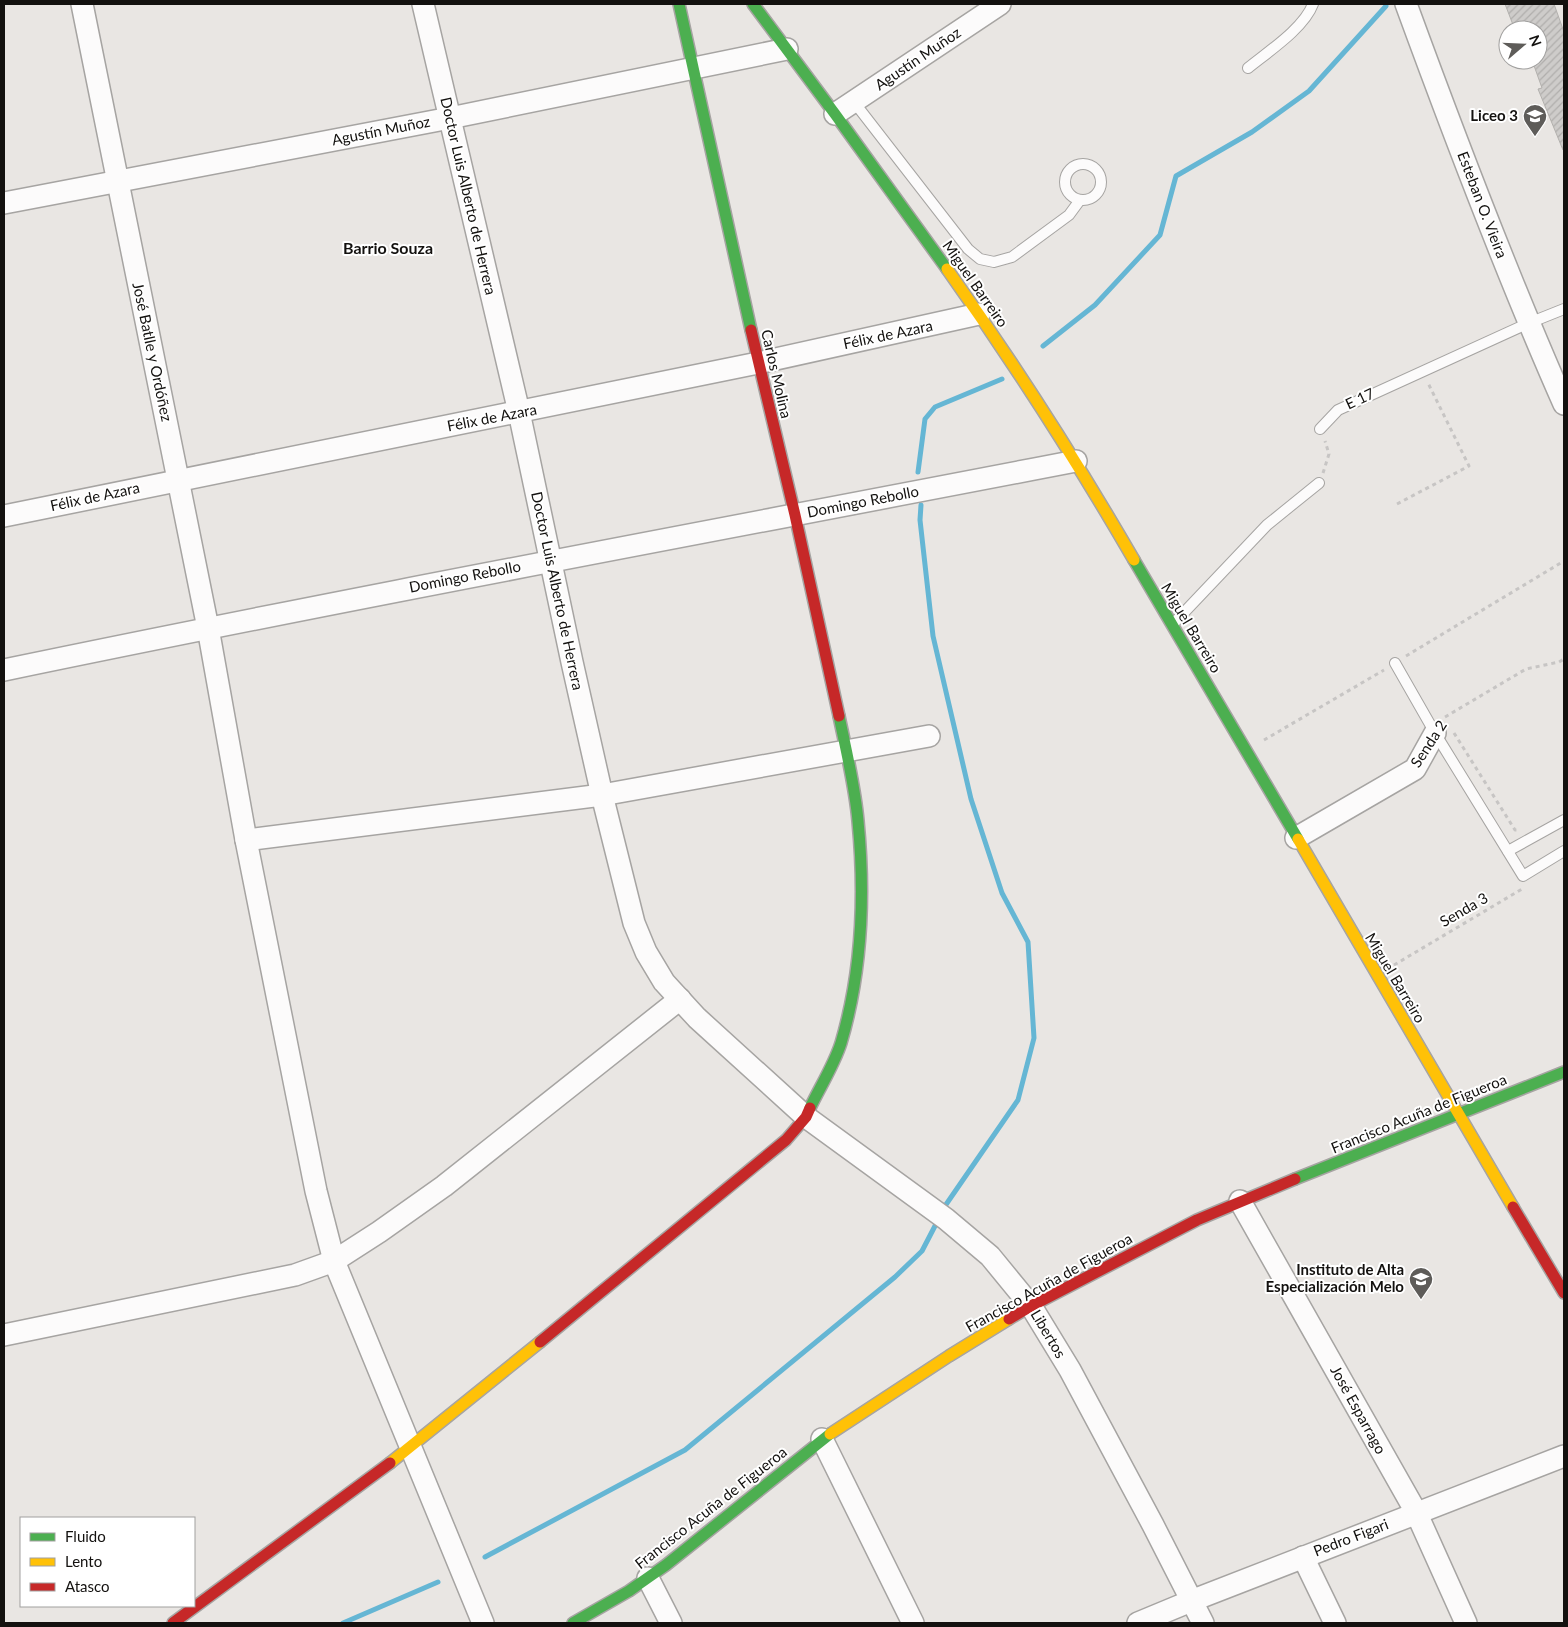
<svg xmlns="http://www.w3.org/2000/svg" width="1568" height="1627" font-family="Lato,sans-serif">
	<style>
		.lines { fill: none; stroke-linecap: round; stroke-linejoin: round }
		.stream { stroke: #65b6d4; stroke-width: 5 }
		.building { fill: url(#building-hatch); stroke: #b3b1ae }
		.lane-casing { stroke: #a6a4a2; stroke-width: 12 }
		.street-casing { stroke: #a6a4a2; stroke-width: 24 }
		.fast-casing { stroke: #a6a4a2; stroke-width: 14 }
		.slow-casing { stroke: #a6a4a2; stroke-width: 14 }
		.jam-casing { stroke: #a6a4a2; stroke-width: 14 }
		.path { stroke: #c7c5c4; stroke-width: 3; stroke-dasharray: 4 4; stroke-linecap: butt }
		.lane { stroke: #fcfbfb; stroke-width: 10 }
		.street { stroke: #fcfbfb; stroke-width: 21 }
		.fast { stroke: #4caf50; stroke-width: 11 }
		.slow { stroke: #ffc107; stroke-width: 11 }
		.jam { stroke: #c62828; stroke-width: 11 }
		.labels { text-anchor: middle; stroke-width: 4; stroke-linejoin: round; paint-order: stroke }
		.street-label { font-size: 15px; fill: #13110f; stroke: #fff }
		.poi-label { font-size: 15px; font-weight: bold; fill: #13110f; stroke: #fff; text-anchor: end }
		.neighbourhood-label { font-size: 16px; font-weight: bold; fill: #13110f; stroke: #fff }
	</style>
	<defs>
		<pattern id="building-hatch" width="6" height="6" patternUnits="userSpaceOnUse" patternTransform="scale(1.25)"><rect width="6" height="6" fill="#ceccca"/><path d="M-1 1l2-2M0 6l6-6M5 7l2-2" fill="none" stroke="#b0aeac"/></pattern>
	</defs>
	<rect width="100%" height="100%" fill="#e9e6e3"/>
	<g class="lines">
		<g class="stream">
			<path d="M1043,346L1095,305L1160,235L1176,176L1252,132L1309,91L1386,6"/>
			<path d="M918,472L925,419L935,407L1002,379"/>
			<path d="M921,505L920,520L933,636L971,799L1002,893L1028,942L1034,1038L1018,1100L945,1206"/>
			<path d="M485,1557L685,1450L895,1277L922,1251L936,1224"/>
			<path d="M343,1623L438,1582"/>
		</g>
	</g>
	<path class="building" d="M1505,4H1554L1564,32V150H1563L1538,89L1542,88L1532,60H1538V30H1515Z"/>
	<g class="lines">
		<g class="lane-casing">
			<g id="lane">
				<path d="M1248,68C1269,51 1304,28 1313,4"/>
				<path d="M854,102L968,249L980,259L994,262L1012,257L1069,215L1080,200"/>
				<circle cx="1083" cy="182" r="18"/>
				<path d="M1320,429L1338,410L1529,323L1564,309"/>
				<path d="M1174,623L1267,525L1319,483"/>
				<path d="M1395,663L1435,733L1523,876L1564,851"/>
				<path d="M1508,851L1564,820"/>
			</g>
		</g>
		<g class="street-casing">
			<g id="street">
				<path d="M82,4L208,628L246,840L316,1191L334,1261L483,1623"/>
				<path d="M423,4L519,412L572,662L602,795L634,923L646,952L664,982L697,1018L806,1117L946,1219L990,1256L1031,1306L1070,1370L1153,1525L1203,1623"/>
				<path d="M1406,4C1455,138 1506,273 1564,404"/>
				<path d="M835,114L1000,4"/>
				<path d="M4,203L450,118L787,49"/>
				<path d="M4,516L758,363L979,314"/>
				<path d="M4,670C360,596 718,530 1076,461"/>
				<path d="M1296,838L1415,769L1435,733"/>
				<path d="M246,840L602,795L929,736"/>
				<path d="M1240,1201L1416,1512L1466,1623"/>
				<path d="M4,1335L295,1275L334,1261L379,1232L444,1186L680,999"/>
				<path d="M822,1439L913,1623"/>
				<path d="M1303,1557L1335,1623"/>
				<path d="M648,1578L671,1623"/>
				<path d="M1138,1623L1191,1601L1564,1456"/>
			</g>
		</g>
		<g class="fast-casing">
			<g id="fast">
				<path d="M679,4L751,330"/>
				<path d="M753,4L835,114L947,269"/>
				<path d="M1134,560L1298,839"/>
				<path d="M810,1108C820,1087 834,1065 841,1043C862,972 865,894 858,821C855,786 846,750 839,716"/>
				<path d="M1295,1179L1564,1072"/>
				<path d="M573,1623L629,1591L666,1565L830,1434"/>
			</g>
		</g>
		<g class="slow-casing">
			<g id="slow">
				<path d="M947,269C1014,363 1076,460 1134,560"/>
				<path d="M1298,839L1513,1207"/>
				<path d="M830,1434L949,1356L1009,1319"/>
				<path d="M390,1463L540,1342"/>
			</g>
		</g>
		<g class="jam-casing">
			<g id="jam">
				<path d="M751,330L795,515L839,716"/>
				<path d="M1513,1207L1564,1293"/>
				<path d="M1009,1319L1031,1306L1197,1220L1295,1179"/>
				<path d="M540,1342L786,1140L806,1117L810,1108"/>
				<path d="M173,1623L390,1463"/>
			</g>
		</g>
		<g class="path">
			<path d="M1323,473L1329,454L1325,441"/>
			<path d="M1397,504L1469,466L1428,383"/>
			<path d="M1406,656L1564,561"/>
			<path d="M1445,717L1526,669L1559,662L1564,659"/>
			<path d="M1454,733L1515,830H1517"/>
			<path d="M1264,740L1384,670"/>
			<path d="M1394,965L1522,889"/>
		</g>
		<use href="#lane" class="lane"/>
		<use href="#street" class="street"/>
		<use href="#fast" class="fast"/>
		<use href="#slow" class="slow"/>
		<use href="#jam" class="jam"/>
	</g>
	<defs>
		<g id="school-pin" transform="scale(1.25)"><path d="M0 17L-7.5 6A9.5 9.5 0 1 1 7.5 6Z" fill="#5e5c59" stroke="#fff"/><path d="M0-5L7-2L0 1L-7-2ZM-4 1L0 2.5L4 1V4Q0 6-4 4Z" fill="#fff"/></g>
		<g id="university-pin" transform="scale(1.25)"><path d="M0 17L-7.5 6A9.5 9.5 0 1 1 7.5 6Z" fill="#5e5c59" stroke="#fff"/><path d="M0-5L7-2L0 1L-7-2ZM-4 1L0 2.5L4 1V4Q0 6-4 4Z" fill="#fff"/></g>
	</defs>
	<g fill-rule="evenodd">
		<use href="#school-pin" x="1535" y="116"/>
		<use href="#university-pin" x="1421" y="1279"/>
	</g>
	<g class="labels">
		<g class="street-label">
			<text transform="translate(918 59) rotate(-34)" y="5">Agustín Muñoz</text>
			<text transform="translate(381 131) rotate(-11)" y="5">Agustín Muñoz</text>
			<text transform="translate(468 196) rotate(77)" y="5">Doctor Luis Alberto de Herrera</text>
			<text transform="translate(1482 205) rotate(69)" y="5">Esteban O. Vieira</text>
			<text transform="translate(975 284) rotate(55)" y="5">Miguel Barreiro</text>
			<text transform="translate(888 335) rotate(-12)" y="5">Félix de Azara</text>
			<text transform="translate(152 352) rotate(78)" y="5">José Batlle y Ordóñez</text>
			<text transform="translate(776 374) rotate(77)" y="5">Carlos Molina</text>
			<text transform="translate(1360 399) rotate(-25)" y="5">E 17</text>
			<text transform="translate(492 418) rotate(-11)" y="5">Félix de Azara</text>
			<text transform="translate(95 497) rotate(-12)" y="5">Félix de Azara</text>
			<text transform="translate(863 502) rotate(-11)" y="5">Domingo Rebollo</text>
			<text transform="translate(465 577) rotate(-11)" y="5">Domingo Rebollo</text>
			<text transform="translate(557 591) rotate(78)" y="5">Doctor Luis Alberto de Herrera</text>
			<text transform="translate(1191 628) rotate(59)" y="5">Miguel Barreiro</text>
			<text transform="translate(1429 744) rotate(-57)" y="5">Senda 2</text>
			<text transform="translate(1464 910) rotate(-30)" y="5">Senda 3</text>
			<text transform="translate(1395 978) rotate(59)" y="5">Miguel Barreiro</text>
			<text transform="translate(1419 1114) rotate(-22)" y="5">Francisco Acuña de Figueroa</text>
			<text transform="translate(1049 1283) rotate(-29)" y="5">Francisco Acuña de Figueroa</text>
			<text transform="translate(1048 1334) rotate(59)" y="5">Libertos</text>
			<text transform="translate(1358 1410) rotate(61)" y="5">José Esparrago</text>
			<text transform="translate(711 1508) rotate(-38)" y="5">Francisco Acuña de Figueroa</text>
			<text transform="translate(1351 1538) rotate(-21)" y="5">Pedro Figari</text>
		</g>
		<g class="poi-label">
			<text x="1518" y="121">Liceo 3</text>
			<text x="1404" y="1275">Instituto de Alta<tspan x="1404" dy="17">Especialización Melo</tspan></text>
		</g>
		<g class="neighbourhood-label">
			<text x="388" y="254">Barrio Souza</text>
		</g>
	</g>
	<rect width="1568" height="1627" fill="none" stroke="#13110f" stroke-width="10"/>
	<rect x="20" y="1517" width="175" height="90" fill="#ffffff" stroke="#a1a09f"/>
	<rect x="30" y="1533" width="25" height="8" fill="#4caf50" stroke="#a1a09f"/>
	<text x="65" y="1542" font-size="15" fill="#13110f">Fluido</text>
	<rect x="30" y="1558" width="25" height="8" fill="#ffc107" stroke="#a1a09f"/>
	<text x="65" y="1567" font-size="15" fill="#13110f">Lento</text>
	<rect x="30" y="1583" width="25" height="8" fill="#c62828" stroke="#a1a09f"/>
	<text x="65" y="1592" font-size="15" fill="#13110f">Atasco</text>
	<g transform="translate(1523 45) rotate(71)"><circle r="24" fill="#ffffff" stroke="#a1a09f"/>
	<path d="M0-4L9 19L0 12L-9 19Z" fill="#5e5c59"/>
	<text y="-8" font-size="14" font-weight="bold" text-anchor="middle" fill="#13110f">N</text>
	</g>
</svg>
